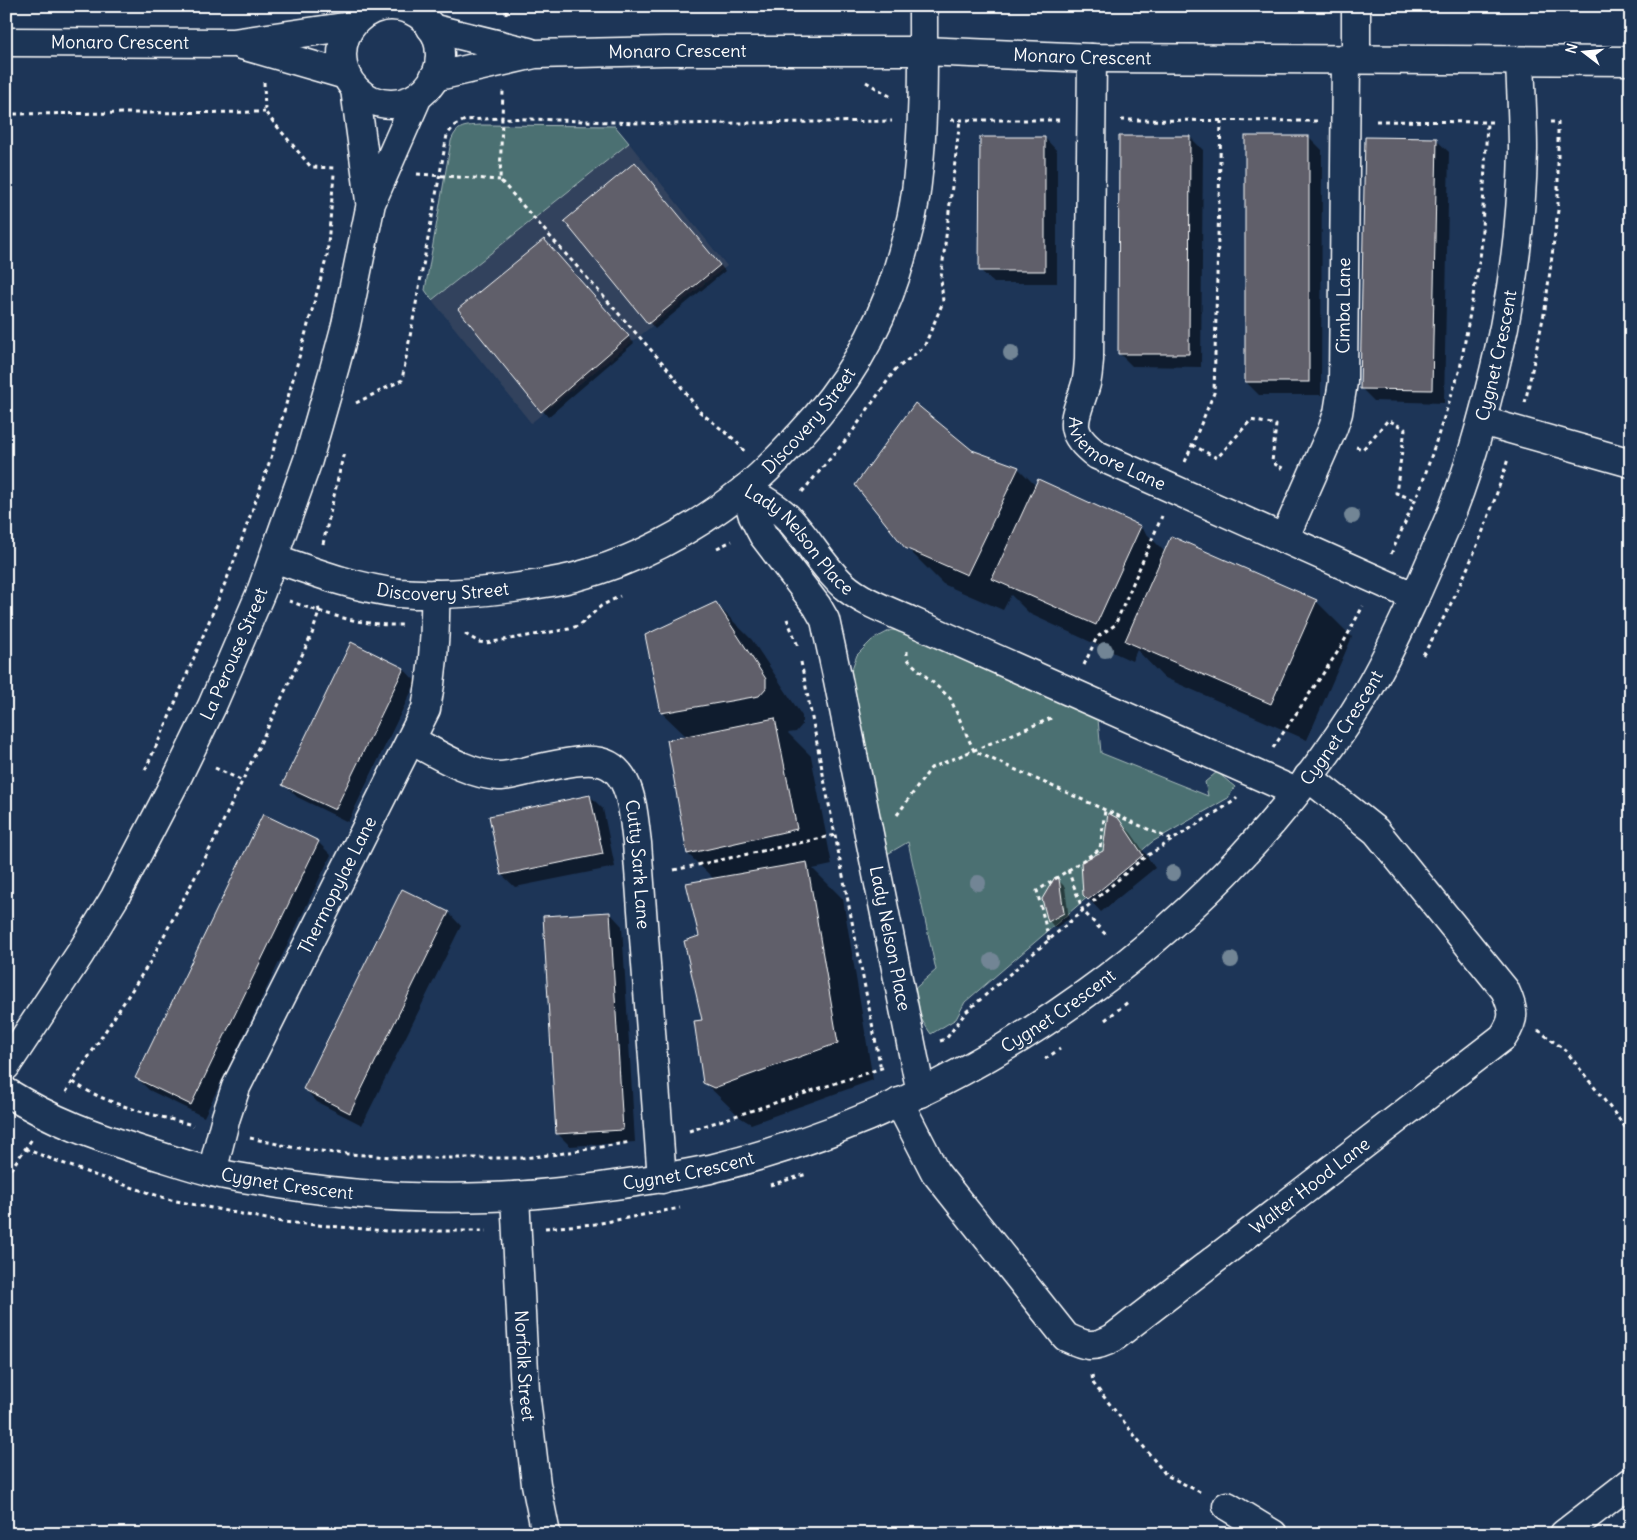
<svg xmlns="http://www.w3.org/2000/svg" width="1637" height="1540" font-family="Delius,sans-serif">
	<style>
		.built { fill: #31425d }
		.green { fill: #4b7072; stroke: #a5b8b8 }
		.shadow { fill: #0007 }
		.building { fill: #605f6a; stroke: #fff }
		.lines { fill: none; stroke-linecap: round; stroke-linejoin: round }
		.minor-casing { stroke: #fff; stroke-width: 31 }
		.path { stroke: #fff; stroke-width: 3; stroke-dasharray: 4 4; stroke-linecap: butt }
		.minor { stroke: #1d3557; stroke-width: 28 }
		.tree { fill: #728595 }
		.labels { text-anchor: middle; stroke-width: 4; stroke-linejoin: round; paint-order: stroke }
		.street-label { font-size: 18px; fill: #fff; stroke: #1d3557 }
	</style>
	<rect width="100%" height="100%" fill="#1d3557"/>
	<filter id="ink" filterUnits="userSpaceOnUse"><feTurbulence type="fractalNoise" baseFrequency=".02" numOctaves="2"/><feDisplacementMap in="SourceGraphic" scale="10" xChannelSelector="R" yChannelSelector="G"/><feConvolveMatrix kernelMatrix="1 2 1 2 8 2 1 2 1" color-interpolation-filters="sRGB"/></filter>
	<g filter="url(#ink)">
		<path class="built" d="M629,143L727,266L531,423L432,300Z"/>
		<g class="green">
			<path d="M481,125L615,126L629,143L432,300L425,290L451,141C457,125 465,126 481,125Z"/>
			<path d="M891,630L911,632L1098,719L1101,753L1208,796L1205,782L1217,772L1235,787L1228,798L1152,842L965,1002L956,1019L931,1034C922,1021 914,1008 911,992L936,970L908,842L884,856L850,674L857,655L872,640Z"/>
		</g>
		<g class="shadow">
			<path d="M1190,137L1203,150L1201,367L1132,366L1119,353Z"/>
			<path d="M1309,137L1322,150L1321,395H1259L1246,382Z"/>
			<path d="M1045,138L1057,151V283H994L981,271Z"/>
			<path d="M1436,140L1449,152L1444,403L1374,401L1362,389Z"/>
			<path d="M641,169L725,271L655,329L565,221Z"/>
			<path d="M549,247L634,343L548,417L460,309Z"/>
			<path d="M971,451L1018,468L1036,486L1140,527L1165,552L1316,601L1352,637L1307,740L1163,677L1137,650L1132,661L1030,614L1011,595L1003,610L943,584L906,547Z"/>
			<path d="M716,604L752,640L802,716V725L796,732L788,733L811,756L832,865L813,869L843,899L873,1080L751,1124L741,1118L704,1082L700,936L714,879L688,854L687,737L662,713L647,635Z"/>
			<path d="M352,644L404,669L416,682L348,822L297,797L284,784Z"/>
			<path d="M590,796L603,809L615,867L515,887L502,875Z"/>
			<path d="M1118,820L1131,833L1155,868L1101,912L1084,894Z"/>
			<path d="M318,842L331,855L204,1117L149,1090L136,1077Z"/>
			<path d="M1058,880L1065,887L1069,919L1055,928L1050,922L1043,899Z"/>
			<path d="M403,890L449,913L461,926L362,1125L317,1102L305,1089Z"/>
			<path d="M610,913L622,926L635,1142L570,1146L557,1133Z"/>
		</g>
		<g class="building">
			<path d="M1119,136H1190L1189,354H1118Z"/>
			<rect x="1245" y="136" width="64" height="246"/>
			<path d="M980,137H1045V271H979Z"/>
			<path d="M1365,137L1437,138L1432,390L1360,389Z"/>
			<path d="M635,162L720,265L648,324L564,221Z"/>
			<path d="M544,239L629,336L541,412L458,309Z"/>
			<path d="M915,403L972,450L1019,467L967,575L905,548L855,485Z"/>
			<path d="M1038,479L1141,526L1096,625L992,579Z"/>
			<path d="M1171,536L1317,600L1271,704L1125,641Z"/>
			<path d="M716,602L766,679V688L759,696L661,713L645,635Z"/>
			<path d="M351,642L404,668L335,810L282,785Z"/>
			<path d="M775,718L797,829L687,854L667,740Z"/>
			<path d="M590,795L603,854L501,875L489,816Z"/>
			<path d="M1108,813L1119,819L1143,855L1088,900L1083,895L1081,862L1103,851Z"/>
			<path d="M263,814L319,841L191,1105L135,1078Z"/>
			<path d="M807,862L838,1043L714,1088L703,1083L694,1021L702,1020L684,941L699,936L686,883Z"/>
			<path d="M1055,877L1059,879L1064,913L1048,922L1042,899Z"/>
			<path d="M402,889L449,912L350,1113L303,1089Z"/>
			<path d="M610,912L623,1130L556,1134L543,916Z"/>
		</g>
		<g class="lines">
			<g class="minor-casing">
				<g id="minor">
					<circle cx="391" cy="55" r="49"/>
					<path d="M431,28L529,52"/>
					<path id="s1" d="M6,42L233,43L351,26"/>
					<path d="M242,45L346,75"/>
					<path id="s2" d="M1092,58L1089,360C1088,369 1088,379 1085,387C1075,420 1064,430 1097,455L1415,597"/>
					<path d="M1356,59V6"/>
					<path id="s3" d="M434,77L535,54L664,51H923L1092,58L1631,61"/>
					<path d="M355,89L370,201"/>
					<path d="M1482,421L1631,463"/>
					<path id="s4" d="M745,489C759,497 775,505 787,517C807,537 821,565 843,585C862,602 889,611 911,621L1296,792"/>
					<path id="s5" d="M745,489L753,516L763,535L817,606L825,620L838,680L921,1093"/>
					<path id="s6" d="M1284,539L1333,428L1338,413L1343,382L1346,59"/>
					<path id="s7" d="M274,558C314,572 356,588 399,593C437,596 475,593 513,588C534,585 555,582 575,577C636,561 695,529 745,489C765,473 783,453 801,434C843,389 877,334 896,275C905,245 914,214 917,183C924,125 923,65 923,6"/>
					<path id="s8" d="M411,740C438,754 467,774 499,776C511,776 525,771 536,769C551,766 566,762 582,761C632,756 632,806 637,843L662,1179"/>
					<path id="s9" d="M6,1066L80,954L115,897L177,778L212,706L261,592L308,460L335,366L346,325L371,203L418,96"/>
					<path id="s10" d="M6,1092C54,1122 95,1136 149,1153C170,1159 191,1167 213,1172C227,1176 242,1178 256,1180C333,1194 411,1200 489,1197C526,1196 563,1192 600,1187C637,1182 673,1177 710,1169C977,1104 1226,926 1368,690C1387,658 1402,624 1418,590C1430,563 1442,536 1453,509C1476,450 1491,388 1504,327C1515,271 1522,206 1523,150C1523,120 1521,90 1520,61"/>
					<path id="s11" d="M899,1102L935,1172L1066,1337C1085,1346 1093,1349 1113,1338L1503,1037C1516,1018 1514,1010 1505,990L1376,831L1308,777"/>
					<path id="s12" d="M212,1172L226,1117L236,1087L426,709C433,671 436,633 435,594"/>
					<path id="s13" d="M515,1196L525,1391L536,1484L546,1534"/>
					<path d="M1227,1506L1273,1534"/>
					<path d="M1564,1534L1631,1482"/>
				</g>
			</g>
			<g class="path">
				<path d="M658,6H710"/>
				<path d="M506,15V6"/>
				<path d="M264,82L265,112L311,167L336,168"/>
				<path d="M866,82L893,98"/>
				<path d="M6,114L265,112"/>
				<path d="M951,120H1062"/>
				<path d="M1121,120L1317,121"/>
				<path d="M1376,121L1492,122"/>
				<path d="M417,174L500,180"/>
				<path d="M356,403L402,380L447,135L455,125L465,120L502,118L503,91"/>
				<path d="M1525,403L1545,309L1558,210V122H1551"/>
				<path d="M1192,445L1217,458L1251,420L1276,425L1272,462L1281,468L1282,466"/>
				<path d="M1356,447L1363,449L1388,420L1405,429L1396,493L1415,500"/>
				<path d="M744,451L735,440L700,412L667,368L500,180L502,118L667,124L892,121"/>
				<path d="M1185,462L1214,393L1221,121"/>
				<path d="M802,492L850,435L895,370L924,347L943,302L941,278L960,120"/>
				<path d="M323,544L344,452"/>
				<path d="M717,548L732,541"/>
				<path d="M1391,554L1421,487L1460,369L1481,251L1487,122"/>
				<path d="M289,601C325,614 363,626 402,625"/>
				<path d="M787,619L798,646"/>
				<path d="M465,634L479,642L486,643L569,629L580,625L601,606L620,596"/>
				<path d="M907,651V658L910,662L950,698L974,751L1172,840"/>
				<path d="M1423,655C1459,594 1487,527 1508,459"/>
				<path d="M801,662L881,1069"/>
				<path d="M1084,665L1097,637L1115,625L1162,516"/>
				<path d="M1273,748L1341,647L1363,606"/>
				<path d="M215,768L243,781"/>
				<path d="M145,770L165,727L233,564L272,455L327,256L334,174"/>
				<path d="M897,815L931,768L1054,717"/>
				<path d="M674,870L836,835"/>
				<path d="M1068,870L1083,911L1108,937"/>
				<path d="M1049,940L1037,891L1100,849L1105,810"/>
				<path d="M1105,1020L1128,1002"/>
				<path d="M1538,1030L1566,1051L1629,1132L1631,1136"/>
				<path d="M940,1041L946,1039L966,1012L1142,859L1234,801L1237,798"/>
				<path d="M1045,1059L1060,1049"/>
				<path d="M73,1082C109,1106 151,1114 193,1125"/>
				<path d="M66,1092L150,962L212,845L312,634L319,612L318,604"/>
				<path d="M689,1131L885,1067"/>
				<path d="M250,1138L291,1147L335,1153L407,1158H523L558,1154L631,1142"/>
				<path d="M25,1149L97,1176L171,1200L282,1222L387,1231H486"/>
				<path d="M6,1176L32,1139"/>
				<path d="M770,1185L807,1174"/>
				<path d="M545,1228L595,1224L680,1208"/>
				<path d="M1092,1375L1093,1383L1166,1475L1200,1492"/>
			</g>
			<use href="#minor" class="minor"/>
		</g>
		<g class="tree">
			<circle cx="1011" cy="353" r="8"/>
			<circle cx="1352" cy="516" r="8"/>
			<circle cx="1105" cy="650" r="8"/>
			<circle cx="1173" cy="873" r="8"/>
			<circle cx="978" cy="883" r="8"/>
			<circle cx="1231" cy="960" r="8"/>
			<circle cx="992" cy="961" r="8"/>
		</g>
	</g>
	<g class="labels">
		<g class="street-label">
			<text dy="6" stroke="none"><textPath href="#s1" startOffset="114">Monaro Crescent</textPath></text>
			<text dy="6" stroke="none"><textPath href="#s3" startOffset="246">Monaro Crescent</textPath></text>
			<text dy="6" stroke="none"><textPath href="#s3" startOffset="651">Monaro Crescent</textPath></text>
			<text dy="6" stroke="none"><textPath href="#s6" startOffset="245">Cimba Lane</textPath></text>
			<text dy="6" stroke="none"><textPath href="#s10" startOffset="1918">Cygnet Crescent</textPath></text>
			<text dy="6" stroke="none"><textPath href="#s7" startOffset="594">Discovery Street</textPath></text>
			<text dy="6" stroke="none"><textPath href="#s2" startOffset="421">Aviemore Lane</textPath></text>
			<text dy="6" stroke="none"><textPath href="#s4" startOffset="75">Lady Nelson Place</textPath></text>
			<text dy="6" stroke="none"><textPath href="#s7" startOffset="174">Discovery Street</textPath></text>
			<text dy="6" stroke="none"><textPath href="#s9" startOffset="472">La Perouse Street</textPath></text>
			<text dy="6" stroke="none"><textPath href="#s10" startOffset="1512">Cygnet Crescent</textPath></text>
			<text dy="6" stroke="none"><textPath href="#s8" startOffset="315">Cutty Sark Lane</textPath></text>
			<text dy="6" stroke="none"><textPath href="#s12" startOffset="314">Thermopylae Lane</textPath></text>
			<text dy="6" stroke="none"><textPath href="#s5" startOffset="480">Lady Nelson Place</textPath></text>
			<text dy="6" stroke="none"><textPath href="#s10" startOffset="1108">Cygnet Crescent</textPath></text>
			<text dy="6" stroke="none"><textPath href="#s10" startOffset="702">Cygnet Crescent</textPath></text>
			<text dy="6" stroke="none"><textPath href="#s10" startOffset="298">Cygnet Crescent</textPath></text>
			<text dy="6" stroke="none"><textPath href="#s11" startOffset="588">Walter Hood Lane</textPath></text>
			<text dy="6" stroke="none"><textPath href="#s13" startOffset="170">Norfolk Street</textPath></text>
		</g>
	</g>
	<rect width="1637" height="1540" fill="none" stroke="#1d3557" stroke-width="25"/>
	<rect x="12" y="12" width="1612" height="1515" fill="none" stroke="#fff" stroke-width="2" filter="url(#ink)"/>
	<g transform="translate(1584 52) rotate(286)" stroke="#1d3557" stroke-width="4" paint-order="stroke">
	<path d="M0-4L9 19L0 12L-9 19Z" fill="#ffffff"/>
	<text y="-8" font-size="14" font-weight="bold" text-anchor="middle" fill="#ffffff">N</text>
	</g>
</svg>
